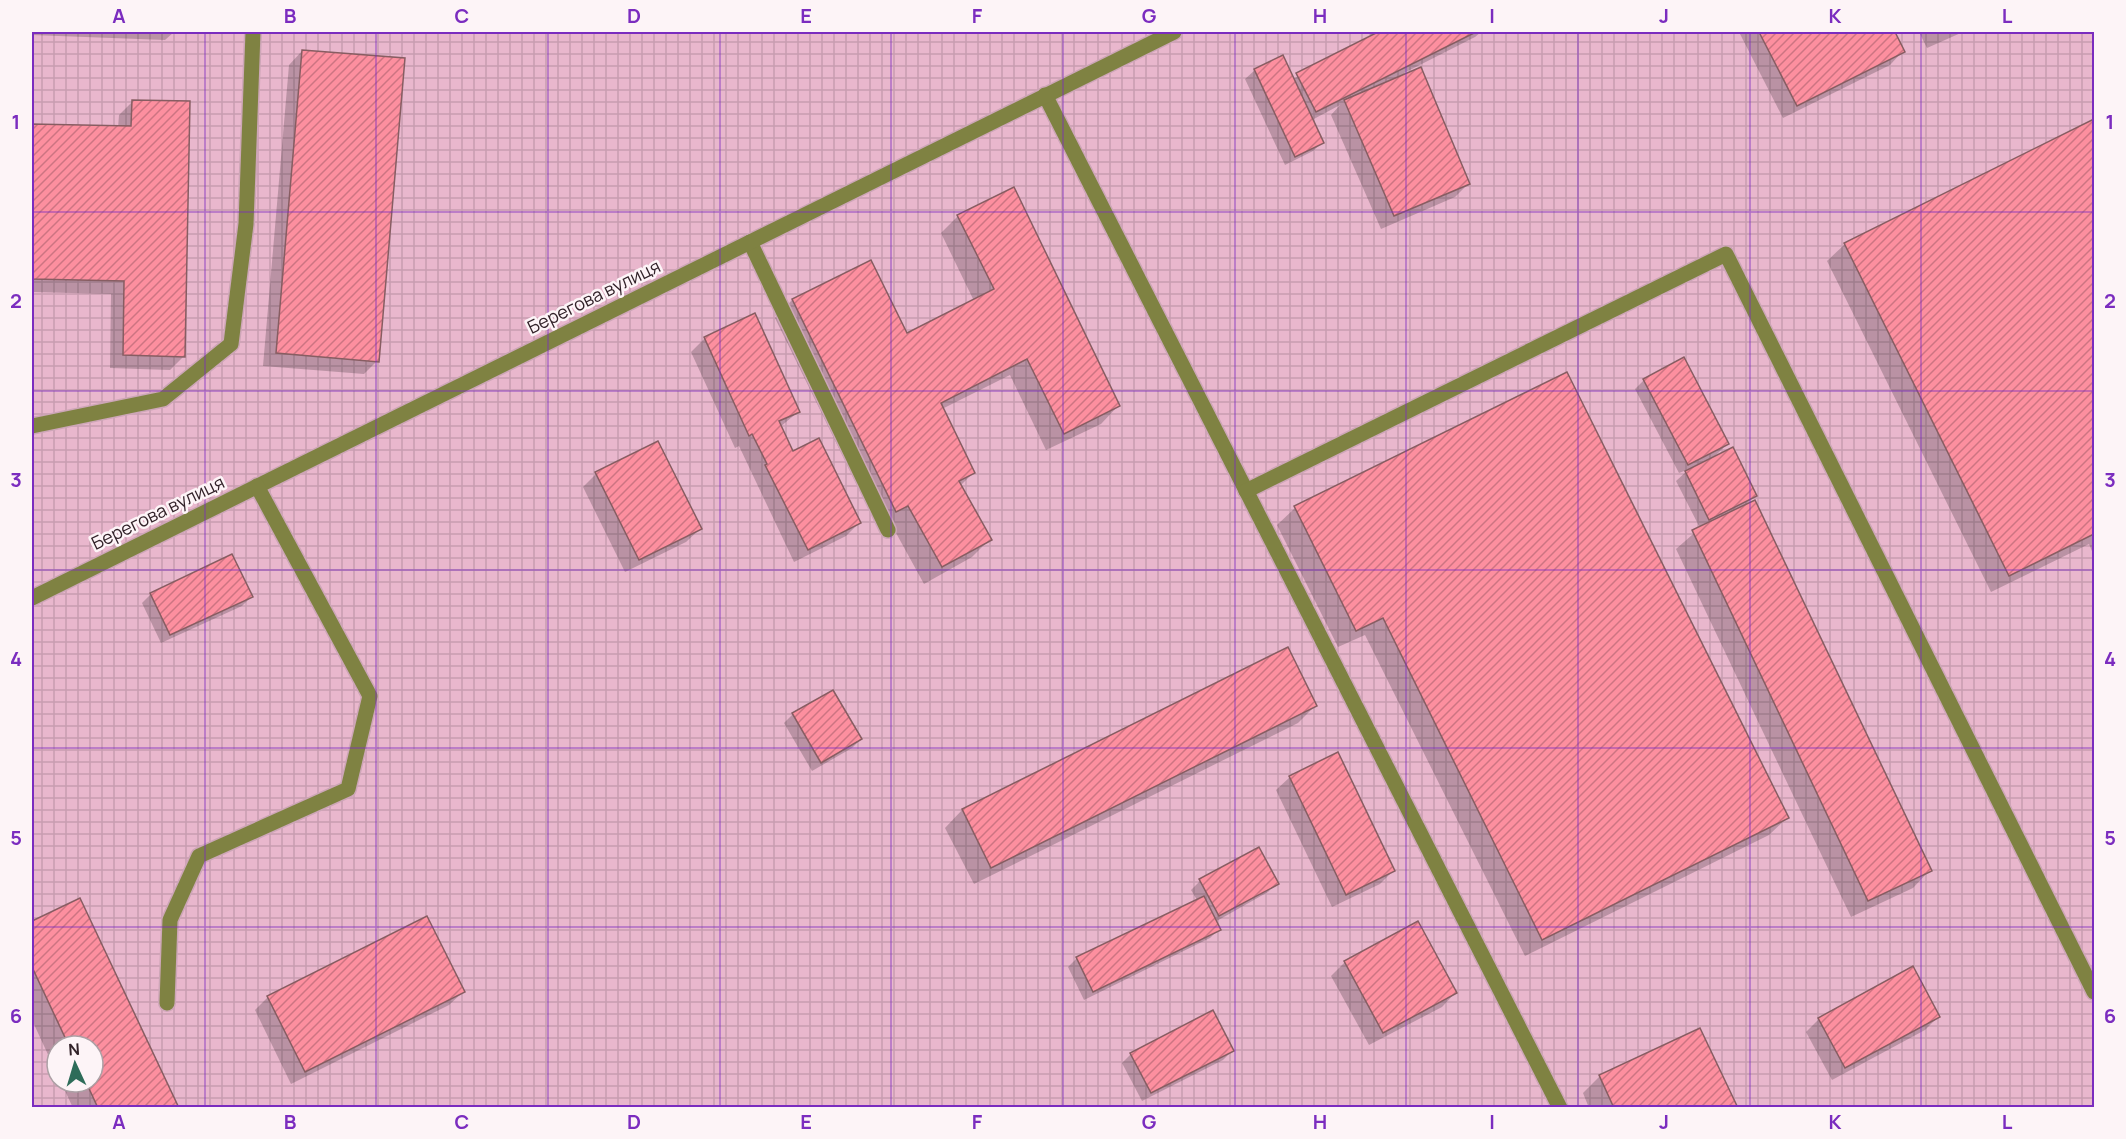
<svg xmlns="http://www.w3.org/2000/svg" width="2126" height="1139" font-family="Manrope,sans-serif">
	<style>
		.industrial { fill: url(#industrial-grid); fill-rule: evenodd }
		.shadow { fill: #0003 }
		.building { fill: url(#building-hatch); stroke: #875d62; stroke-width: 1.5 }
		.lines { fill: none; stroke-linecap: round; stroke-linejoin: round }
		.minor-casing { stroke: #cda6b7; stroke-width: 18 }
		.minor { stroke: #7f8242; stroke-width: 15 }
		.grid { fill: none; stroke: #7b2cbf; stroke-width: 1.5; stroke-opacity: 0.55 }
		.labels { text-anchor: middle; stroke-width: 5; stroke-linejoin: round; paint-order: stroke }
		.street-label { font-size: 18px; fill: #322229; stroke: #fdf4f7 }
		.neatline { fill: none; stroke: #7b2cbf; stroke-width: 2 }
		.grid-label { font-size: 20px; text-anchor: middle; font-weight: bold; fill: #7b2cbf }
	</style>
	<defs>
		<pattern id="industrial-grid" width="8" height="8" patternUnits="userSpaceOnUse" patternTransform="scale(1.5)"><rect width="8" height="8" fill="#e9b7cd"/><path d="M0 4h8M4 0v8" fill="none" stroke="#c89db0"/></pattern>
		<pattern id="building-hatch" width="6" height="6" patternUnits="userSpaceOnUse" patternTransform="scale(1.5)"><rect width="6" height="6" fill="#fd8f9f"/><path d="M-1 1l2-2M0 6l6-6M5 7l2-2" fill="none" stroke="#cd7482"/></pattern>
	</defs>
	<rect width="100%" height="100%" fill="#f4c7da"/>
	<path class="industrial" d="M32,32H2094V1107H32ZM57,1046H93V1082H57Z"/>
	<g class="shadow">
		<path d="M32,32H174L165,40L32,35Z"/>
		<path d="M1368,32H1481L1475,37L1404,73L1469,183L1455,197L1381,229L1331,115L1340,105L1312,120L1323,142L1313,151L1285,165L1245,79L1255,70L1282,57L1293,79L1371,37Z"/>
		<path d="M1739,32H1894L1903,51L1890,65L1783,118Z"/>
		<path d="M1919,32H1963L1927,48Z"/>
		<path d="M302,51L377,361L364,374L263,366L289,65Z"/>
		<path d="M132,102L184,356L170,370L110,368L111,294L32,292V126L118,128L119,115Z"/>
		<path d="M2094,121V556L2089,544L1991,592L1827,261L1845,244Z"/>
		<path d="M958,216L1118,406L1101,424L1046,450L1010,375L942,409L973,473L960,486L990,539L972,557L924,584L890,522L878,528L775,318L792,300L870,262L906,335L974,301L941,233Z"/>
		<path d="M754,315L798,412L780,427L793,453L860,522L846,536L794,562L739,446L735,448L691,352L705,338Z"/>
		<path d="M1644,380L1727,444L1713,458L1755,496L1743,507L1930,870L1913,888L1851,917L1676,549L1700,528L1676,481L1689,469L1679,473L1635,389Z"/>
		<path d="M596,474L700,529L686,542L625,572L583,487Z"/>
		<path d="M1295,508L1787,818L1769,835L1525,956L1365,635L1338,647L1277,525Z"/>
		<path d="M151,594L251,597L242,606L161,643L142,603Z"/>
		<path d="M1287,649L1315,706L1298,723L974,884L945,828L962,810Z"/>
		<path d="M793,714L861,739L852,748L812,771L784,723Z"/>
		<path d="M1290,777L1394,870L1380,884L1332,907L1276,790Z"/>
		<path d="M1200,881L1277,883L1268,892L1215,922L1219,929L1210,938L1084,1000L1068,967L1077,958L1197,900L1191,890Z"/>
		<path d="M80,900L178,1108H73L61,1082H93V1046H57V1074L32,1020V923Z"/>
		<path d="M1345,962L1455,993L1442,1007L1369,1045L1331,976Z"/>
		<path d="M463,992L449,1005L291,1084L255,1010L268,997Z"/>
		<path d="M1938,1017L1925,1030L1832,1080L1806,1032L1819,1019Z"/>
		<path d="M1232,1051L1223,1060L1142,1101L1122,1063L1131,1054Z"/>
		<path d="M1600,1076L1736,1108H1589L1583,1093Z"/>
	</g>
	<g class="building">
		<path d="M1378,32H1476L1316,112L1296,73Z"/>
		<path d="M1759,32H1895L1905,52L1797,106Z"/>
		<path d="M302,50L405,58L379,362L276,353Z"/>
		<path d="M1283,55L1324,143L1295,157L1254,69Z"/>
		<path d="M1421,67L1470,184L1394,216L1344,100Z"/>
		<path d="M132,100L190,101L185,357L123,355L124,281L32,279V124L131,126Z"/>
		<path d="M2094,119V534L2009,576L1844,243Z"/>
		<path d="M1014,187L1120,406L1064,434L1027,359L941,403L975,473L959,481L992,540L942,567L908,506L896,512L792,299L871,260L907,333L994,289L957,215Z"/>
		<path d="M755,313L800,412L779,421L793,451L819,438L861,523L808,550L765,465L767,464L752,434L749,436L704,337Z"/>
		<path d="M1684,357L1729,444L1688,465L1643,379Z"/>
		<path d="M1567,372L1789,818L1542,940L1383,618L1356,631L1294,506Z"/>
		<path d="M658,441L702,529L639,560L595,472Z"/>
		<path d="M1733,447L1757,496L1709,520L1685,471Z"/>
		<path d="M1755,500L1932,871L1868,901L1692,530Z"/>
		<path d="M232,554L253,597L170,635L150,593Z"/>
		<path d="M1288,647L1317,706L991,868L962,809Z"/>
		<path d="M833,690L862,739L821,763L792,713Z"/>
		<path d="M1338,752L1395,871L1346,895L1289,776Z"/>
		<path d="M1259,847L1279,884L1219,916L1199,879Z"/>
		<path d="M1204,896L1221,930L1093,992L1076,957Z"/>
		<path d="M80,898L179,1108H98L86,1082H93V1046H69L32,967V921Z"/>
		<path d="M427,916L465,992L305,1072L267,996Z"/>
		<path d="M1418,921L1457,993L1383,1033L1344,961Z"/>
		<path d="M1913,966L1940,1017L1845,1068L1818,1018Z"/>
		<path d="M1213,1010L1234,1051L1151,1093L1130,1053Z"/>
		<path d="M1700,1028L1738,1108H1614L1599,1075Z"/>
	</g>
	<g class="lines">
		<g class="minor-casing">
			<g id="minor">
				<path d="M1045,95L1560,1108"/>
				<path d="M750,242L888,530"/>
				<path d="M32,426L163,399L231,344L246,224L253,32"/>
				<path d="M1246,491L1726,254L2094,992"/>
				<path d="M32,598L1174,32"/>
				<path d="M167,1003L170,920L199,856L348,789L370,696L257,486"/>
			</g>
		</g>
		<use href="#minor" class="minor"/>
	</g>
	<path class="grid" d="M205,32V1108M376,32V1108M548,32V1108M720,32V1108M891,32V1108M1063,32V1108M1235,32V1108M1406,32V1108M1578,32V1108M1750,32V1108M1921,32V1108M32,212H2094M32,391H2094M32,570H2094M32,748H2094M32,927H2094"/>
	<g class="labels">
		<g class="street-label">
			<text transform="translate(594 297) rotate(-26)" y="6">Берегова вулиця</text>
			<text transform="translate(158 513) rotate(-26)" y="6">Берегова вулиця</text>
		</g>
	</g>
	<rect width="2126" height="1139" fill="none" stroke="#fdf4f7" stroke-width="66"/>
	<g transform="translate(75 1064) rotate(356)"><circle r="28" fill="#fdf4f7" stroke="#aca0a5" stroke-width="1.5"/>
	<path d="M0-4.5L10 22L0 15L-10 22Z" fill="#2d6c59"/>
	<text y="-9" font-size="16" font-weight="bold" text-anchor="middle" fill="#322229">N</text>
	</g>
	<rect x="33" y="33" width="2060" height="1073" class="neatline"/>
	<g class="grid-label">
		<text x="119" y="23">A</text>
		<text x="290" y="23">B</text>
		<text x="462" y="23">C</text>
		<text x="634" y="23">D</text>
		<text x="806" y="23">E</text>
		<text x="977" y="23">F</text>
		<text x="1149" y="23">G</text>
		<text x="1320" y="23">H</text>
		<text x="1492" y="23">I</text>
		<text x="1664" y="23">J</text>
		<text x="1835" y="23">K</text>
		<text x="2007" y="23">L</text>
		<text x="16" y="129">1</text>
		<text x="2110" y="129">1</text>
		<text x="16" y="308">2</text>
		<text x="2110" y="308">2</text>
		<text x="16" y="487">3</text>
		<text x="2110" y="487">3</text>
		<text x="16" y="666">4</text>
		<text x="2110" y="666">4</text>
		<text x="16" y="845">5</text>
		<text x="2110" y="845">5</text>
		<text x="16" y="1023">6</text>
		<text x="2110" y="1023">6</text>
		<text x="119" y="1129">A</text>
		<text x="290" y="1129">B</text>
		<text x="462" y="1129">C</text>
		<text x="634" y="1129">D</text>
		<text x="806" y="1129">E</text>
		<text x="977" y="1129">F</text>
		<text x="1149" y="1129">G</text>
		<text x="1320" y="1129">H</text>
		<text x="1492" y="1129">I</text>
		<text x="1664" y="1129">J</text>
		<text x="1835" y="1129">K</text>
		<text x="2007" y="1129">L</text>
	</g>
</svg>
